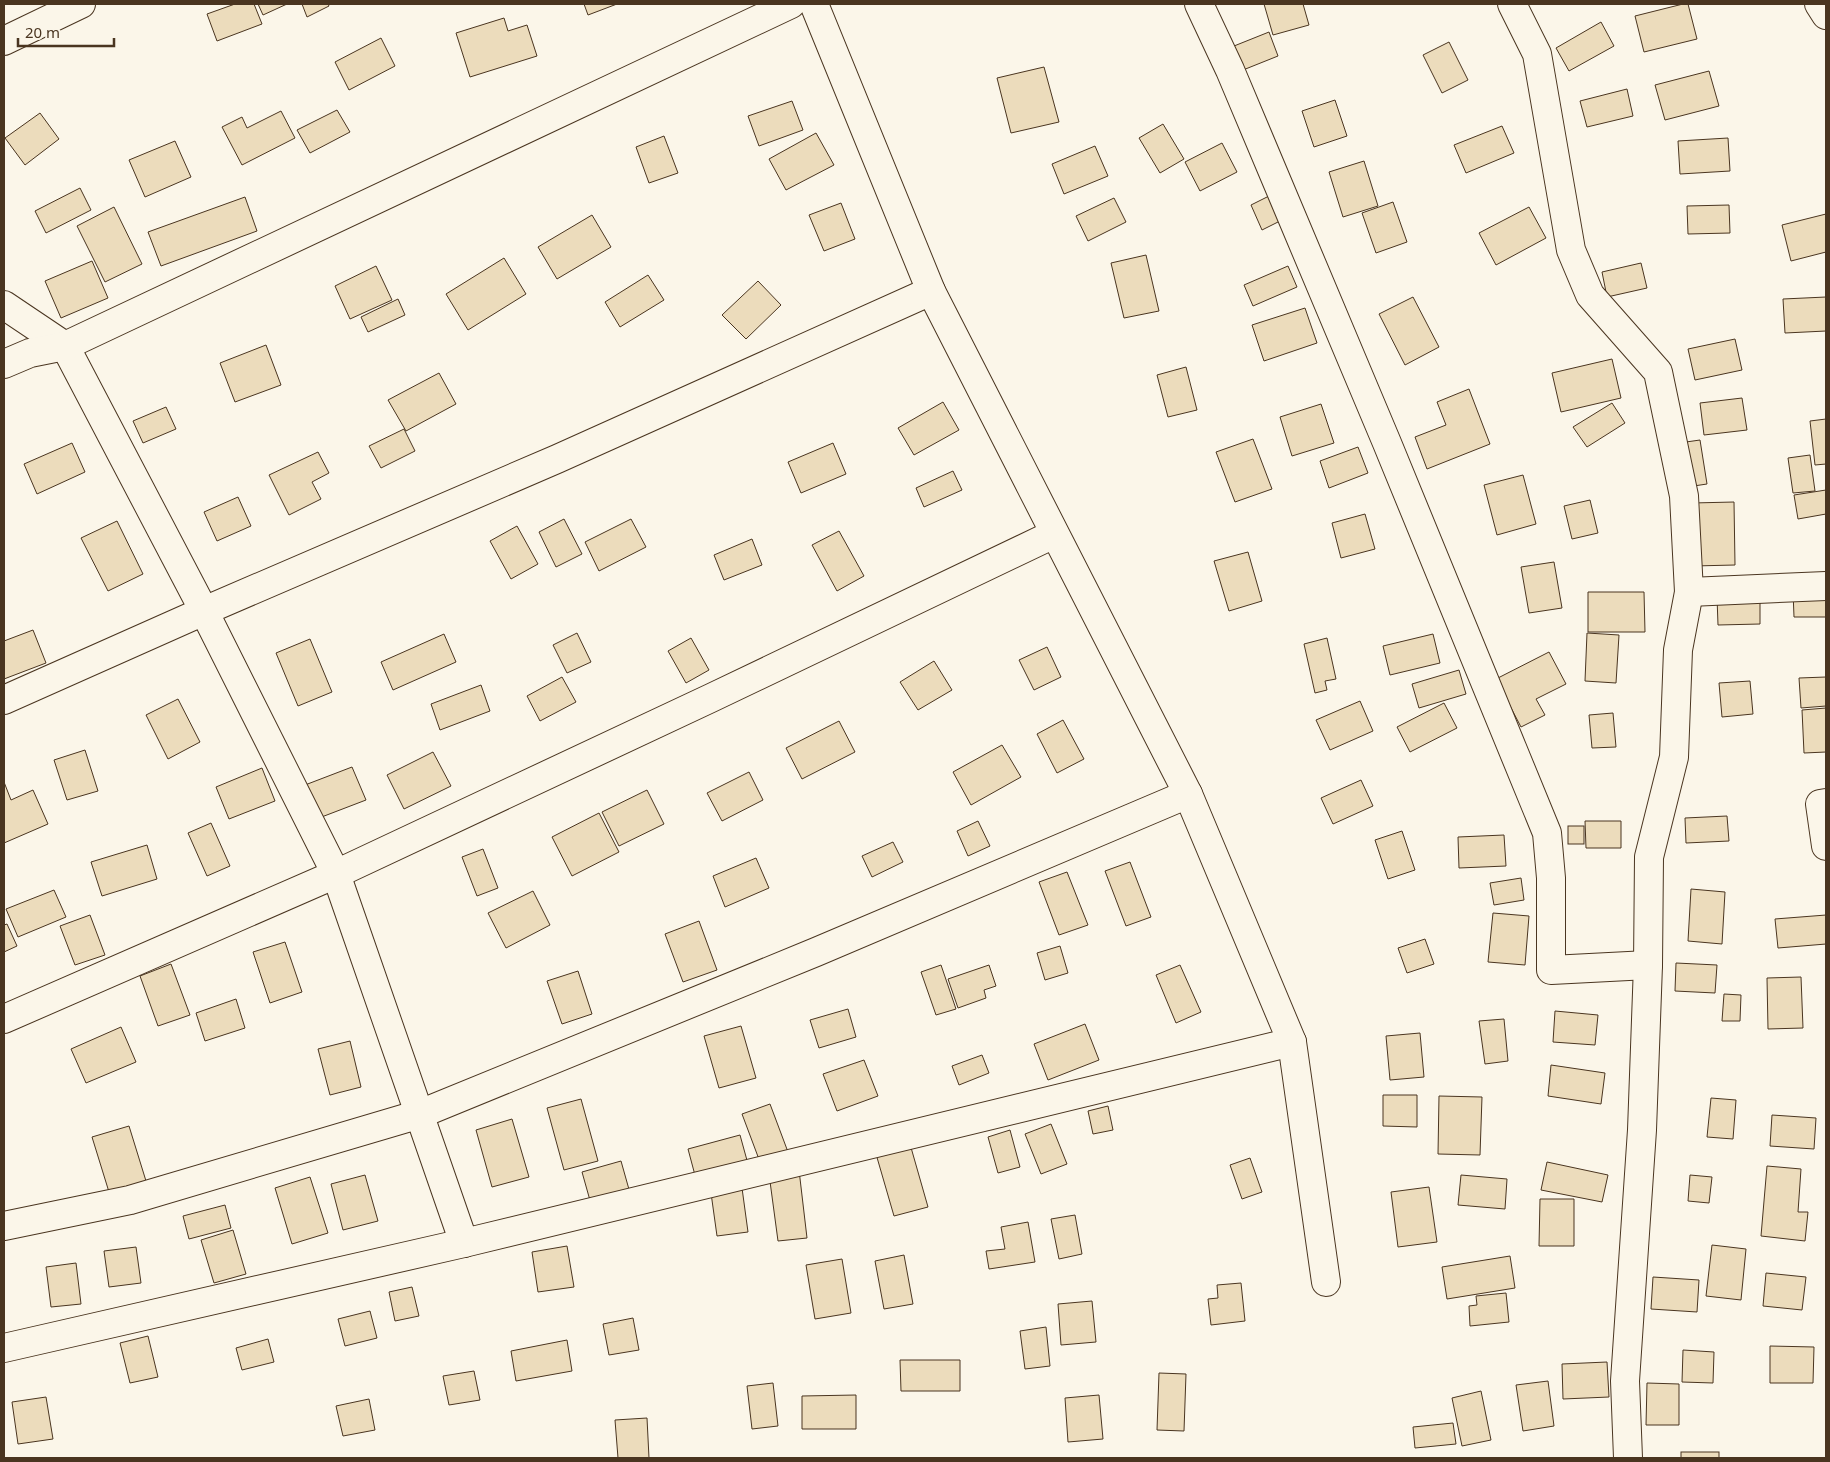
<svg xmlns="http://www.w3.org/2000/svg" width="1830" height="1462" font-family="'Noto Sans',sans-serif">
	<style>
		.building { fill: #ecdcbc; stroke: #4a3520 }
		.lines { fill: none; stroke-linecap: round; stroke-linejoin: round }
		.minor-casing { stroke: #4a3520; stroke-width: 30 }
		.highway-casing { stroke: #4a3520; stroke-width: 30 }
		.minor { stroke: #fbf6e9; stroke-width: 28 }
		.highway { stroke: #fbf6e9; stroke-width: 28 }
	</style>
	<rect width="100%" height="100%" fill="#fbf6e9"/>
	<g class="building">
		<path d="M235,4H254L262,24L217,41L207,14Z"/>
		<path d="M258,4H287L263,15Z"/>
		<path d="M302,4H328L329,6L307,17Z"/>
		<path d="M584,4H617L588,15Z"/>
		<path d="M1264,4H1303L1309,25L1273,35Z"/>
		<path d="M1683,4H1688L1697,39L1644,52L1635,16Z"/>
		<path d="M504,18L508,31L527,25L537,56L470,77L456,33Z"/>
		<path d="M1601,22L1614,46L1569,71L1556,48Z"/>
		<path d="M1269,32L1278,56L1243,70L1234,46Z"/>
		<path d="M381,38L395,66L349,90L335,62Z"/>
		<path d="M1449,42L1468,80L1442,93L1423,55Z"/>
		<path d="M1044,67L1059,122L1011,133L997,78Z"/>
		<path d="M1709,71L1719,106L1665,120L1655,85Z"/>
		<path d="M1627,89L1633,116L1587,127L1580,101Z"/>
		<path d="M1335,100L1347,136L1314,147L1302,111Z"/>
		<path d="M792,101L803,130L759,146L748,116Z"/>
		<path d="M337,110L350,132L310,153L297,130Z"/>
		<path d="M281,111L295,138L242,165L222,127L242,117L247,128Z"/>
		<path d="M40,113L59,139L25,165L5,138Z"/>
		<path d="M1163,124L1184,159L1160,173L1139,138Z"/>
		<path d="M1502,126L1514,153L1466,173L1454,145Z"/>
		<path d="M816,133L834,165L786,190L769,159Z"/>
		<path d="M664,136L678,173L649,183L636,147Z"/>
		<path d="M1728,138L1730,171L1680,174L1678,141Z"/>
		<path d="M175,141L191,177L145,197L129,160Z"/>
		<path d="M1222,143L1237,172L1200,191L1185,162Z"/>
		<path d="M1095,146L1108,176L1064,194L1052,164Z"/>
		<path d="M1364,161L1378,206L1343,217L1329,172Z"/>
		<path d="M80,188L91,210L46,233L35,211Z"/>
		<path d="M1269,196L1280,221L1262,230L1251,205Z"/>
		<path d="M245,197L257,231L161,266L148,232Z"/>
		<path d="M1114,198L1126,222L1088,241L1076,216Z"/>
		<path d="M1393,202L1407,242L1376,253L1362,213Z"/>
		<path d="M841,203L855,239L824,251L809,215Z"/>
		<path d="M1729,205L1730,233L1688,234L1687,206Z"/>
		<path d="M114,207L142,264L105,282L77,226Z"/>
		<path d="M1529,207L1546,238L1496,265L1479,233Z"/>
		<path d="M1826,214V252L1791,261L1782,225Z"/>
		<path d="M592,215L611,247L557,279L538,247Z"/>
		<path d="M1146,255L1159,311L1124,318L1111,263Z"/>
		<path d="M504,258L526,294L468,330L446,294Z"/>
		<path d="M92,261L108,298L61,318L45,281Z"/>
		<path d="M1641,263L1647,288L1607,297L1602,272Z"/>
		<path d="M376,266L392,300L350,319L335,286Z"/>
		<path d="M1288,266L1297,287L1253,306L1244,285Z"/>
		<path d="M648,275L664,300L620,327L605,302Z"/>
		<path d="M758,281L781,305L746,339L722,315Z"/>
		<path d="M1413,297L1439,347L1405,365L1379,314Z"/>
		<path d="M1826,297V331L1785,333L1783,299Z"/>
		<path d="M398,299L405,315L368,332L361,317Z"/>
		<path d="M1305,308L1317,343L1264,361L1252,325Z"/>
		<path d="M1735,339L1742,370L1695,380L1688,349Z"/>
		<path d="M266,345L281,385L235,402L220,363Z"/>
		<path d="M1612,359L1621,398L1561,412L1552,373Z"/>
		<path d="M1186,367L1197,410L1168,417L1157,375Z"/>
		<path d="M439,373L456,404L406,431L388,400Z"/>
		<path d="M1469,389L1490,444L1427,469L1415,437L1446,425L1437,402Z"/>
		<path d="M1742,398L1747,430L1704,435L1700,403Z"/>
		<path d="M943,402L959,430L914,455L898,428Z"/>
		<path d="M1612,403L1625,423L1587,447L1573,427Z"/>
		<path d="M1321,404L1334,443L1292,456L1280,417Z"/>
		<path d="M166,407L176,429L143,443L133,421Z"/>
		<path d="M1826,419V464L1815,465L1810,421Z"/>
		<path d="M404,429L415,451L381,468L369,446Z"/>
		<path d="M1253,439L1272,489L1235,502L1216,452Z"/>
		<path d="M1700,440L1707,484L1687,487L1679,443Z"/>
		<path d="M72,443L85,472L37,494L24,464Z"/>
		<path d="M833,443L846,474L801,493L788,462Z"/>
		<path d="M1358,447L1368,473L1329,488L1320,461Z"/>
		<path d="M318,452L329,473L312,482L321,499L289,515L269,475Z"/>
		<path d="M1810,455L1815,491L1793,493L1788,458Z"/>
		<path d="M953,471L962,490L924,507L916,488Z"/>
		<path d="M1523,475L1536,524L1497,535L1484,485Z"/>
		<path d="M1826,490V514L1798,519L1794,495Z"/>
		<path d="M238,497L251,526L217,541L204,512Z"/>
		<path d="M1590,500L1598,533L1572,539L1564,506Z"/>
		<path d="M1734,502L1735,565L1693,566L1692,503Z"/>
		<path d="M1365,514L1375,549L1341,558L1332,523Z"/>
		<path d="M564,519L582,554L556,567L539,532Z"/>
		<path d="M631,519L646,547L599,571L585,542Z"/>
		<path d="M117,521L143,574L108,591L81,538Z"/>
		<path d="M517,526L538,564L511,579L490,541Z"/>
		<path d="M839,531L864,576L837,591L812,545Z"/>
		<path d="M752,539L762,565L724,580L714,555Z"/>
		<path d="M1248,552L1262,601L1229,611L1214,561Z"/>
		<path d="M1554,562L1562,608L1529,613L1521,567Z"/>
		<path d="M1793,591H1826V617H1794Z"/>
		<path d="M1588,592H1644L1645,632H1588Z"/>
		<path d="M1717,597H1760V624L1718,625Z"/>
		<path d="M33,630L46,663L4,679V641Z"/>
		<path d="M577,633L591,662L567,673L553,645Z"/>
		<path d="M1587,633L1619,635L1616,683L1585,681Z"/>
		<path d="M444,634L456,662L393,690L381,662Z"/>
		<path d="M1433,634L1440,663L1390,675L1383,646Z"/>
		<path d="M691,638L709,670L686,683L668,651Z"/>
		<path d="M1327,638L1336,679L1325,681L1327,690L1315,693L1304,644Z"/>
		<path d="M310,639L332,692L298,706L276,653Z"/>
		<path d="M1047,647L1061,677L1034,690L1019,660Z"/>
		<path d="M1549,652L1566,684L1536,699L1545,715L1521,727L1496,679Z"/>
		<path d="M934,661L952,690L918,710L900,682Z"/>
		<path d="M1459,670L1466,694L1419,708L1412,684Z"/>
		<path d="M562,677L576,702L540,721L527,696Z"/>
		<path d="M1826,677V706L1801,708L1799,678Z"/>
		<path d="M1750,681L1753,714L1722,717L1719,683Z"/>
		<path d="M481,685L490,711L440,730L431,704Z"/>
		<path d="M178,699L200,742L168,759L146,715Z"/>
		<path d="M1360,701L1373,731L1330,750L1316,720Z"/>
		<path d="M1444,703L1457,728L1410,752L1397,727Z"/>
		<path d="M1826,708V752L1804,753L1802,710Z"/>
		<path d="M1613,713L1616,747L1592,748L1589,715Z"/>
		<path d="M1063,720L1084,759L1057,773L1037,734Z"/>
		<path d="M839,721L855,752L802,779L786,748Z"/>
		<path d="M1002,745L1021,777L971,805L953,772Z"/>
		<path d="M85,750L98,791L67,800L54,760Z"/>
		<path d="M433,752L451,786L404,809L387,775Z"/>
		<path d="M352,767L366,800L319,818L305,785Z"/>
		<path d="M262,768L275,801L229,819L216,787Z"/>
		<path d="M749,772L763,800L722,821L707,793Z"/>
		<path d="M1361,780L1373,806L1333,824L1321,798Z"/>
		<path d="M4,782L11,800L33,790L48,824L4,843Z"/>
		<path d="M647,790L664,824L619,846L602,812Z"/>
		<path d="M599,813L619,852L572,876L552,837Z"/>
		<path d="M1727,816L1729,841L1686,843L1685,818Z"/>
		<path d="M978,821L990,846L968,856L957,831Z"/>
		<path d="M1585,821H1621V848H1586Z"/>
		<path d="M211,823L230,866L207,876L188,833Z"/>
		<rect x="1568" y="826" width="16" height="18"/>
		<path d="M1402,831L1415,870L1388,879L1375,840Z"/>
		<path d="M1504,835L1506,866L1459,868L1458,837Z"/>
		<path d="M893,842L903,862L872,877L862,856Z"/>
		<path d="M147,845L157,879L102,896L91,862Z"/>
		<path d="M483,849L498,888L477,896L462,857Z"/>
		<path d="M756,858L769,888L725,907L713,876Z"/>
		<path d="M1130,862L1151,917L1126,926L1105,871Z"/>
		<path d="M1067,872L1088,925L1059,935L1039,882Z"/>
		<path d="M1521,878L1524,900L1494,905L1490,883Z"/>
		<path d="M1691,889L1725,892L1722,944L1688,941Z"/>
		<path d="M54,890L66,917L18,937L6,909Z"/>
		<path d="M533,891L550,925L506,948L488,913Z"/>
		<path d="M1493,913L1529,916L1525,965L1488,962Z"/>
		<path d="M90,915L105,955L75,965L60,926Z"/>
		<path d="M1826,915V944L1778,948L1775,919Z"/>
		<path d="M699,921L717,970L683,982L665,934Z"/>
		<path d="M7,924L17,946L4,952V925Z"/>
		<path d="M1425,939L1434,964L1407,973L1398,948Z"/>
		<path d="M285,942L302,992L270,1003L253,952Z"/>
		<path d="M1060,946L1068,973L1045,980L1037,953Z"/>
		<path d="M1676,963L1717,965L1715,993L1675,991Z"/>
		<path d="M171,964L190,1015L158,1026L140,976Z"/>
		<path d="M941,965L956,1009L936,1015L921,972Z"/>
		<path d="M989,965L996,986L984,990L986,998L958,1008L948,979Z"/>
		<path d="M1180,965L1201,1012L1176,1023L1156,975Z"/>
		<path d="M578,971L592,1014L562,1024L547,981Z"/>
		<path d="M1801,977L1803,1028L1768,1029L1767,978Z"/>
		<path d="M1724,994L1741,995L1740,1021H1722Z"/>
		<path d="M236,999L245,1028L205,1041L196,1013Z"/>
		<path d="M848,1009L856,1037L819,1048L810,1020Z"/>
		<path d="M1555,1011L1598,1015L1595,1045L1553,1042Z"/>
		<path d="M1504,1019L1508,1061L1485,1064L1479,1021Z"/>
		<path d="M1085,1024L1099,1060L1048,1080L1034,1044Z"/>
		<path d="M741,1026L756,1078L719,1088L704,1036Z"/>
		<path d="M121,1027L136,1062L86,1083L71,1049Z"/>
		<path d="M1420,1033L1424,1077L1390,1080L1386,1036Z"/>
		<path d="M350,1041L361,1087L330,1095L318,1049Z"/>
		<path d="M982,1055L989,1073L959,1085L952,1066Z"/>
		<path d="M864,1060L878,1096L837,1111L823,1074Z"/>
		<path d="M1551,1065L1605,1073L1601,1104L1548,1096Z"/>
		<path d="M1383,1095H1417V1127L1383,1126Z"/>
		<path d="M1439,1096L1482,1097L1480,1155L1438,1154Z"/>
		<path d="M1711,1098L1736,1100L1733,1139L1707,1137Z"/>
		<path d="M581,1099L598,1161L564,1170L547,1108Z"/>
		<path d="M770,1104L788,1152L760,1162L742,1114Z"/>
		<path d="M1108,1106L1113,1130L1093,1134L1088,1111Z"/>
		<path d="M1772,1115L1816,1118L1814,1149L1770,1146Z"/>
		<path d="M512,1119L529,1177L492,1187L476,1130Z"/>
		<path d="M1051,1124L1067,1164L1041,1174L1025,1134Z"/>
		<path d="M129,1126L146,1181L109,1192L92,1137Z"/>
		<path d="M1010,1130L1020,1167L998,1173L988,1137Z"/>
		<path d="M740,1135L748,1164L696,1179L688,1149Z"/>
		<path d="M910,1144L928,1207L894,1216L876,1154Z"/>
		<path d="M1250,1158L1262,1192L1242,1199L1230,1165Z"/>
		<path d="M621,1161L630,1193L591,1204L582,1172Z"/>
		<path d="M1547,1162L1608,1175L1602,1202L1541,1190Z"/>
		<path d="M1767,1166L1801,1169L1798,1212H1808L1805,1241L1761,1236Z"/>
		<path d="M799,1170L807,1238L778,1241L769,1174Z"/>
		<path d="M365,1175L378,1221L343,1230L331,1184Z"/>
		<path d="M1461,1175L1507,1179L1505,1209L1458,1205Z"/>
		<path d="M1690,1175L1712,1177L1709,1203L1688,1201Z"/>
		<path d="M310,1177L328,1233L292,1244L275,1188Z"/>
		<path d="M1429,1187L1437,1242L1398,1247L1391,1192Z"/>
		<path d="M742,1188L748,1232L717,1236L711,1193Z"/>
		<path d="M1540,1199H1574V1246H1539Z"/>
		<path d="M225,1205L231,1228L189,1239L183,1216Z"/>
		<path d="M1075,1215L1082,1254L1059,1259L1051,1219Z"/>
		<path d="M1028,1222L1035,1262L989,1269L986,1251L1005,1249L1001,1227Z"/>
		<path d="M233,1230L246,1274L214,1283L201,1240Z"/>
		<path d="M1712,1245L1746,1249L1741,1300L1706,1296Z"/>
		<path d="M567,1246L574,1287L538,1292L532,1252Z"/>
		<path d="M136,1247L141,1283L109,1287L104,1251Z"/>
		<path d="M904,1255L913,1304L884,1309L875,1261Z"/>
		<path d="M1510,1256L1515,1288L1447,1299L1442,1267Z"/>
		<path d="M842,1259L851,1313L815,1319L806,1265Z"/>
		<path d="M76,1263L81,1304L51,1307L46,1267Z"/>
		<path d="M1766,1273L1806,1277L1802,1310L1763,1306Z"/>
		<path d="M1653,1277L1699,1280L1697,1312L1651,1309Z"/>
		<path d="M1241,1283L1245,1321L1211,1325L1208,1299L1218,1298L1217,1285Z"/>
		<path d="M412,1287L419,1316L395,1321L389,1292Z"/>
		<path d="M1506,1293L1509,1322L1470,1326L1469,1306L1477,1305L1476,1296Z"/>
		<path d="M1092,1301L1096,1342L1061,1345L1058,1304Z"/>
		<path d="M370,1311L377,1338L345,1346L338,1319Z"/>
		<path d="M633,1318L639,1350L609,1355L603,1324Z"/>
		<path d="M1046,1327L1050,1366L1025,1369L1020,1331Z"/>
		<path d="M148,1336L158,1377L130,1383L120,1343Z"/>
		<path d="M268,1339L274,1362L242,1370L236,1348Z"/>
		<path d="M567,1340L572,1371L516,1381L511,1351Z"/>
		<path d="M1770,1346L1814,1347L1813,1383H1770Z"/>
		<path d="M1683,1350L1714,1352L1713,1383L1682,1382Z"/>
		<path d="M900,1360H960V1391H901Z"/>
		<path d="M1607,1362L1609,1397L1563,1399L1562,1364Z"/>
		<path d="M474,1371L480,1400L449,1405L443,1376Z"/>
		<path d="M1159,1373L1186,1374L1184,1431L1157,1430Z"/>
		<path d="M1548,1381L1554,1426L1523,1431L1516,1385Z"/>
		<path d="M773,1383L778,1426L752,1429L747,1386Z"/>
		<path d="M1647,1383L1679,1384V1425H1646Z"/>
		<path d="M1481,1391L1491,1440L1462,1446L1452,1398Z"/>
		<path d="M856,1395V1429H802V1396Z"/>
		<path d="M1099,1395L1103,1439L1068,1442L1065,1398Z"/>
		<path d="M46,1397L53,1439L18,1444L12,1402Z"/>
		<path d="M369,1399L375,1430L343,1436L336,1406Z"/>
		<path d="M647,1418L649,1458H618L615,1420Z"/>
		<path d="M1453,1423L1456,1444L1415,1448L1413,1427Z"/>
		<rect x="1681" y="1452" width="38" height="6"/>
	</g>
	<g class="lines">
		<g class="minor-casing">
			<g id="minor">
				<path d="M814,4L931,291L1188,794L1292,1042L1326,1282"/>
				<path d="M1199,4L1230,70L1387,443L1547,833L1551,878V970L1648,965"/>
				<path d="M1512,4L1537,54L1571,250L1590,295L1658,372L1684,496L1689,592L1678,650L1674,757L1649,857L1648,965L1642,1130L1625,1381L1628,1458"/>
				<path d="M4,41L81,4"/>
				<path d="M4,305L65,346L204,611L336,874L464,1243"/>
				<path d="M4,364L30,353L65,346L791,4"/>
				<path d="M1689,592L1826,586"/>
				<path d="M4,700L204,611L557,459L931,291"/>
				<path d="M1826,803L1820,804L1826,846"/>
				<path d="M4,1019L336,874L711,698L1054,534"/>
				<path d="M4,1226L130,1200L420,1114L816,952L1188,794"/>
				<path d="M4,1348L464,1243L1292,1042"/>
			</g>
		</g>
		<g class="highway-casing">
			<path id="highway" d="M1819,4L1826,15"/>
		</g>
		<use href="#minor" class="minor"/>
		<use href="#highway" class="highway"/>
	</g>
	<rect width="1830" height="1462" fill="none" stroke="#4a3520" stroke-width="10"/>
	<path d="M18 38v8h96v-8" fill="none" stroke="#4a3520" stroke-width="2.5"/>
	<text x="25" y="38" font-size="15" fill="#4a3520" stroke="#fbf6e9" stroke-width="4" paint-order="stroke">20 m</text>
</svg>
